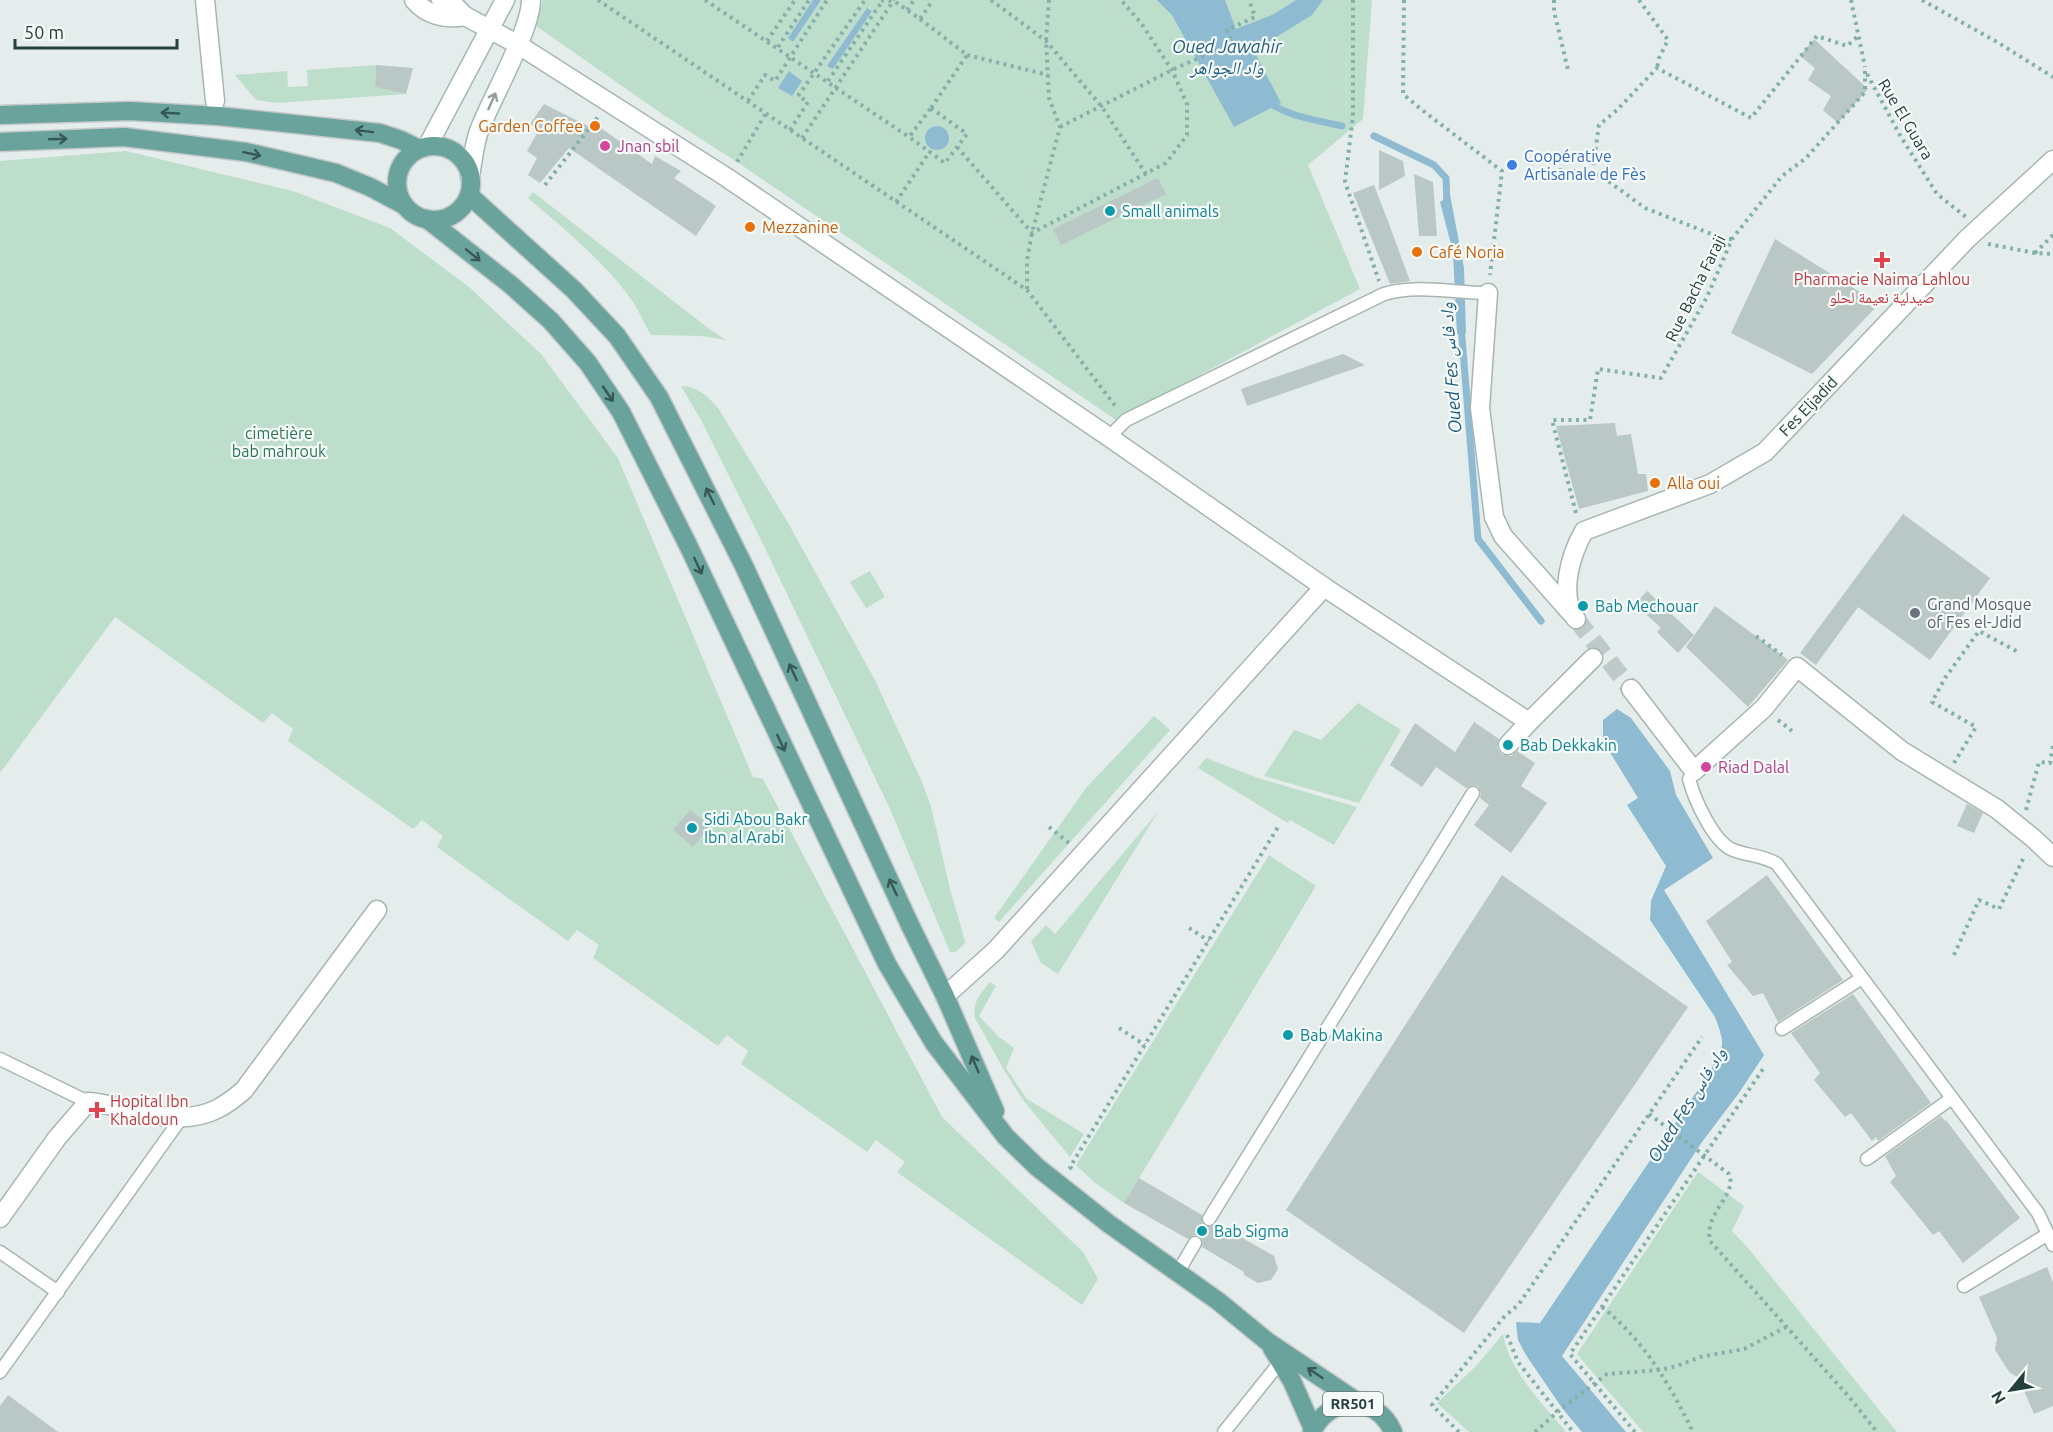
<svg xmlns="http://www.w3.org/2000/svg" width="2053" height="1432" font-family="Ubuntu,'Noto Naskh Arabic',sans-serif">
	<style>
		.green { fill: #bedecc }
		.water { fill: #8ebbd1 }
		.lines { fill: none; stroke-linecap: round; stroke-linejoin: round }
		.stream { stroke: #8ebbd1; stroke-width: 7 }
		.building { fill: #b9c8c4 }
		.minor-tunnel { stroke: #becac8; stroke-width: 18; stroke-dasharray: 18 9; stroke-linecap: butt }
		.service-casing { stroke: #a7b5b3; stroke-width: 15 }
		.pedestrian-casing { stroke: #a7b5b3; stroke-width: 21 }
		.minor-casing { stroke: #a7b5b3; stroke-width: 21 }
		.secondary-casing { stroke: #a2b9b4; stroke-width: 21 }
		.primary-casing { stroke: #c2c9c8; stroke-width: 21 }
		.path { stroke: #85b0aa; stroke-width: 4; stroke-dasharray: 3 4.5; stroke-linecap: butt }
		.service { stroke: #fff; stroke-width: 12 }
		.pedestrian { stroke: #fff; stroke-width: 18 }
		.minor { stroke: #fff; stroke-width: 18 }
		.secondary { stroke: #fff; stroke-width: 18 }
		.primary { stroke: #6aa29c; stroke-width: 18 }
		.oneway { stroke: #929f9e }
		.oneway2 { stroke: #365854 }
		.food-dot { fill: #e8710a; stroke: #f5faf8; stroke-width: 2 }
		.hotel-dot { fill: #d1479c; stroke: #f5faf8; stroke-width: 2 }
		.shop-dot { fill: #3f7fe0; stroke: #f5faf8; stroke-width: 2 }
		.culture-dot { fill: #0f9aa8; stroke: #f5faf8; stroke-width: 2 }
		.health-dot { fill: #e0444e; stroke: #f5faf8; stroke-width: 2 }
		.worship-dot { fill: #6b7280; stroke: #f5faf8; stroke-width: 2 }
		.labels { text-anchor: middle; stroke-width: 4.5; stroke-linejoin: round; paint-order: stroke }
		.shield { fill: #f5faf8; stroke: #637774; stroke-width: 1.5 }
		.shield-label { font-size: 15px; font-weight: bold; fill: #243f3c }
		.street-label { font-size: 16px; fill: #243f3c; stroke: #f5faf8 }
		.food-label { font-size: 16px; fill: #c56008; stroke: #f5faf8; text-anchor: start }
		.hotel-label { font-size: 16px; fill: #b23c85; stroke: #f5faf8; text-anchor: start }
		.shop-label { font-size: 16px; fill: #366cbe; stroke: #f5faf8; text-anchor: start }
		.culture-label { font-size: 16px; fill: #0d838f; stroke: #f5faf8; text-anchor: start }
		.health-label { font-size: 16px; fill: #be3a42; stroke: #f5faf8 }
		.park-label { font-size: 16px; fill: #2e7555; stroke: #f5faf8 }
		.worship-label { font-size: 16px; fill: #5b616d; stroke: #f5faf8; text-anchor: start }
		.water-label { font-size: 18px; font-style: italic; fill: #1f5b7a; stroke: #f5faf8 }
	</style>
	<rect width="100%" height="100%" fill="#e4edeb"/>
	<g class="green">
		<path d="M543,0H1372L1363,119L1308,165L1360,289L1116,420L737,162L665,116L536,26Z"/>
		<path d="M376,65L375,87L406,94L277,103L256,100L235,75L287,71L288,87L308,86L307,70Z"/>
		<path d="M126,151L293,191L390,228L469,287L541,354L618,458L753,777L763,779L942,1117L1083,1252L1098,1279L1082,1305L897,1172L905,1162L876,1140L867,1152L741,1064L748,1051L727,1035L718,1046L593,958L599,945L577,930L568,941L437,847L443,836L422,820L413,829L288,741L293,729L272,713L263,723L115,617L0,773V161Z"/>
		<path d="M533,192L708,328L726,340L701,336L651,335C643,322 637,306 628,295C602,260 561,226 528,198Z"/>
		<path d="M681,386C699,387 706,395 718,408L787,521L875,680L922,782L931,806L950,889L965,941L964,945L955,952H950L890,809L761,540L701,420Z"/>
		<path d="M870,571L885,597L866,608L850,582Z"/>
		<path d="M1358,703L1401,730L1359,803L1264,776L1294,730L1321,740Z"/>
		<path d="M1154,716L1170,730L999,922L994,918L1086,788Z"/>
		<path d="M1206,758L1258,778L1357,807L1334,845L1290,820L1288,823L1198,768Z"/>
		<path d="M1158,812L1058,974L1041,963L1031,941L1046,925L1055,934Z"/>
		<path d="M1269,855L1316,886L1124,1203L1094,1182L1076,1165Z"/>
		<path d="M990,982L996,986L979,1016L999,1037L1014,1048L1006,1068L1027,1099L1084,1134L1070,1157L1023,1100L1004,1070L975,1018C972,1002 981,993 990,982Z"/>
		<path d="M1698,1172L1744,1206L1732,1231L1748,1248L1897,1432H1643L1577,1354Z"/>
		<path d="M1503,1334C1510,1372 1542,1403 1566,1432H1469L1437,1403L1476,1366Z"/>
	</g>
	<g class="water">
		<path d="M813,0H821L793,42L788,38Z"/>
		<path d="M1157,0H1225L1236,29L1272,15L1296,0H1323L1312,15L1254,51L1281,103L1234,127L1172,15Z"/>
		<path d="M867,8L872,11L833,69L827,66Z"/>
		<path d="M789,71L802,81L792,96L778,88Z"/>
		<circle cx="937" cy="138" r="12"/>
		<path d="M1450,195L1464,268L1466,333L1457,334L1453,252L1440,202Z"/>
		<path d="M1617,709L1631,718L1670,771L1676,795L1713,858L1664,890L1764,1055L1739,1093L1702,1142L1562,1356L1626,1432H1582L1562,1408L1526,1355L1518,1340L1516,1322L1540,1323L1710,1072L1722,1046V1039L1719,1028L1715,1017L1650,920L1651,901L1666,866L1627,805L1638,798L1603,741V720Z"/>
	</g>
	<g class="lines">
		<g class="stream">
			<path d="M1268,101C1284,116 1321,121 1342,126"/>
			<path d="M1374,136L1434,165L1446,178L1447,207"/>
			<path d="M1461,325L1478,539L1541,621"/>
		</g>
	</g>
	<g class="building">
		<path d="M1814,39L1868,89L1838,123L1823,110L1831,96L1808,80L1815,68L1800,56Z"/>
		<path d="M376,65L413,68L406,94L375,87Z"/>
		<path d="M544,104L596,130L598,126L652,164L655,156L681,171L674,178L716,206L696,236L569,148L540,183L528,175L537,158L527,151L539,130L530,124Z"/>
		<path d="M1379,150L1403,161L1405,176L1379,190Z"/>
		<path d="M1414,174L1433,182L1437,236H1419Z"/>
		<path d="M1158,178L1166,194L1061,245L1053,229Z"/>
		<path d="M1374,185L1389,224L1410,281L1390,284L1353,193Z"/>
		<path d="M1775,239L1879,304L1812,374L1731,333Z"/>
		<path d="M1343,354L1365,365L1247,406L1241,389Z"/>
		<path d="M1615,423L1617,436L1631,434L1638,474H1646L1648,491L1579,509L1556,426Z"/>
		<path d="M1903,514L1990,578L1930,660L1858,607L1816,665L1800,653Z"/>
		<path d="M1647,591L1694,635L1678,653L1657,632L1661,628L1635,604Z"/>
		<path d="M1715,606L1788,660L1748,707L1686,647Z"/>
		<path d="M1474,722L1499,739L1497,748L1501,754L1511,756L1517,751L1535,763L1521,786L1547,803L1511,853L1474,825L1489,805L1480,798L1481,793L1478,786L1473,785L1466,788L1436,767L1422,787L1390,765L1415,723L1455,752Z"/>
		<path d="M1967,804L1983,813L1974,833L1957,826Z"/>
		<path d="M690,810L710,826L693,847L673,830Z"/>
		<path d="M1502,875L1688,1007L1464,1333L1286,1210Z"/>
		<path d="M1767,875L1843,980L1778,1022L1763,993L1753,996L1727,965L1732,962L1706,921Z"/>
		<path d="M1853,994L1931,1103L1878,1141L1876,1137L1872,1141L1851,1113L1845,1117L1814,1080L1820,1073L1791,1033Z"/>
		<path d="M1941,1116L1945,1121L1946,1120L2020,1218L1963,1263L1939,1231L1933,1235L1890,1182L1896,1176L1885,1156Z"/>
		<path d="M1139,1178L1202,1215V1222L1205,1226H1212L1216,1223L1274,1256L1278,1269L1271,1280L1258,1283L1244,1275V1272L1202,1247L1203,1242L1200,1236L1194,1235L1188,1239L1124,1203Z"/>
		<path d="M2047,1267L2053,1282V1406L2034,1414L2018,1377L2010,1373L1995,1350L1997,1338L1979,1297Z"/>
		<path d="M8,1395L58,1432H0V1406Z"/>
	</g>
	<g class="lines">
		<path class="minor-tunnel" d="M1576,619L1631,689"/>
		<g class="service-casing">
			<g id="service">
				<path d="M1109,437L1126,420L1384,294C1418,284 1453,293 1488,293"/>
				<path d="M1694,771L1689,779C1694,798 1713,842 1733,850C1748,856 1763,855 1777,864L2038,1213L2053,1245"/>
				<path d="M1782,1029L1862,978"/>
				<path d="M0,1059L88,1102"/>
				<path d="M1867,1159L1952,1098"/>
				<path d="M1209,1219L1473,793"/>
				<path d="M0,1252L58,1292"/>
				<path d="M1178,1272L1195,1243"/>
				<path d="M1964,1286L2048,1234"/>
				<path d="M0,1372L182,1117"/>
				<path d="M1224,1432L1281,1361"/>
			</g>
		</g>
		<g class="pedestrian-casing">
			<g id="pedestrian">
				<path d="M205,0L215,101"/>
				<path d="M414,0C426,15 446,20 465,16"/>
				<path d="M441,0L456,7L465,16L491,30"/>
				<path d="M1488,293L1480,408L1494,517L1503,536L1572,614"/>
				<path d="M1694,771L1764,708L1797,667L1902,751L1997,809L2033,838L2053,857"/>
			</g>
		</g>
		<g class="minor-casing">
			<g id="minor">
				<path d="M491,30L517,44L726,177L1109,437L1324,587L996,950L945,996"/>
				<path d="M1324,587L1529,722L1593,658"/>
				<path d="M1576,619C1558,595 1571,554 1584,531L1710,484L1765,452L1967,239L2053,160"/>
				<path d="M1631,689L1694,771"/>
				<path d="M1508,745L1529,722"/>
				<path d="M0,1218L57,1138L88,1102C130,1105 176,1130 217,1109C227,1104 236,1097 244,1090L377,910"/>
			</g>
		</g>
		<g class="secondary-casing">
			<g id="secondary">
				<path d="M427,147L505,0"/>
				<path d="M470,177C473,160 474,141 481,126C493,96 531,29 531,0"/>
			</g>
		</g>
		<g class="primary-casing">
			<g id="primary">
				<path d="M0,115L130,111L218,116L380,133L401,140L419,149"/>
				<path d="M0,142L124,137L246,152L336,173L370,187L404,205"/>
				<circle cx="434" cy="183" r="37"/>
				<path d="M469,195L574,290L617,336L659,397L744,566L910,925L945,996L995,1111"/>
				<path d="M427,219L511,285L551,321L588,363L621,412L688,545L887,964L934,1043L1006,1137L1037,1167L1109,1224L1218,1301L1268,1342L1362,1405"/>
				<path d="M1272,1348L1292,1381L1313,1429"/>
				<path d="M1312,1432C1329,1395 1377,1394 1393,1432"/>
			</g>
		</g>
		<g class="path">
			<path d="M598,0L1027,290L1116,407"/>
			<path d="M705,0L909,137"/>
			<path d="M881,0L894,1L920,19L933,0"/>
			<path d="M991,0L1046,41L1102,107L1146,174"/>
			<path d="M1353,0V116L1345,182L1379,281"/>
			<path d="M1404,0L1403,94L1422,110L1502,171L1490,275"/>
			<path d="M1554,0V11L1568,70"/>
			<path d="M1639,0L1668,40L1659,58L1657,68"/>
			<path d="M1851,0L1865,67"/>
			<path d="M1922,0L1997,42L2053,77"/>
			<path d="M907,10L914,0"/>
			<path d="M920,19L967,55L931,108"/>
			<path d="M767,41L795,0"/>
			<path d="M778,47L809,0"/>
			<path d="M967,55L1048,75"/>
			<path d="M1867,74L1901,137L1937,194L1966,217"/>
			<path d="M828,81L883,0"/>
			<path d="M748,101L765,75L775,81L827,0"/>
			<path d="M931,108L967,134L945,163L909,137Z"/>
			<path d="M1060,127L1172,70L1232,43L1227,30L1255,17L1249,0"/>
			<path d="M790,130L808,102L798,96L865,0"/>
			<path d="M802,138L894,0"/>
			<path d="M957,147L1032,233L1166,163L1187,135V104L1172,70L1141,23L1121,0"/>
			<path d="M737,162L766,113"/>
			<path d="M1559,170L1592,173"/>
			<path d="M545,185L598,117"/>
			<path d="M896,202L930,151"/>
			<path d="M2053,235L2035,253L2053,254"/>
			<path d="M1732,239H1724L1645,208L1604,178L1592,173L1599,125L1617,110L1657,68L1751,118L1817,36L1847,46L1857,37"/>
			<path d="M1988,244L2035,253"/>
			<path d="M1027,289V260L1032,233L1060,127L1049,98L1046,41L1049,0"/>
			<path d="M1576,513L1552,420H1590L1598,369L1661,378L1707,297L1732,239L1782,176L1806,158L1865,92V67"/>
			<path d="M1756,636L1782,655"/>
			<path d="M1778,720L1792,731"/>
			<path d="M1954,763L1976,727L1932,702L1945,678L1979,631L2020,653"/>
			<path d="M2026,810L2039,762L2050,763L2053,746"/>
			<path d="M1049,827L1069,843"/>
			<path d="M1189,928L1209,941"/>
			<path d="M1954,955L1979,900L1999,909L2024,857"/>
			<path d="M1119,1028L1145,1045"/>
			<path d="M1649,1114L1729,1174C1738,1195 1704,1212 1710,1241L1850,1398L1877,1432"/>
			<path d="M1072,1169L1070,1167L1278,827"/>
			<path d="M1602,1307C1644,1340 1670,1385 1693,1432"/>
			<path d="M1507,1335L1518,1362L1573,1432"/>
			<path d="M1459,1432L1432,1405L1504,1317L1519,1304L1702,1037"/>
			<path d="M1535,1432L1562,1408L1607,1374L1660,1370L1677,1366L1700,1357L1744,1349L1786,1327"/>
			<path d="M1635,1432L1570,1354L1765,1066"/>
		</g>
		<use href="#service" class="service"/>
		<use href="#pedestrian" class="pedestrian"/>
		<use href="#minor" class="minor"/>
		<use href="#secondary" class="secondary"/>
		<use href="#primary" class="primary"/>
	</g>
	<defs><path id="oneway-shaft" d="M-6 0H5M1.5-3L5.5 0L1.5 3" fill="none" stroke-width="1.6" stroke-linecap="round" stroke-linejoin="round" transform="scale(1.5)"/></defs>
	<use class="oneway" href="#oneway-shaft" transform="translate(492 101) rotate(-66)"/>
	<g class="oneway2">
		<use href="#oneway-shaft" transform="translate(170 113) rotate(-177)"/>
		<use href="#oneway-shaft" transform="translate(364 131) rotate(-173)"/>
		<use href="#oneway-shaft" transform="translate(58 139) rotate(-2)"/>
		<use href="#oneway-shaft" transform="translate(252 154) rotate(12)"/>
		<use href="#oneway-shaft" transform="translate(473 255) rotate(39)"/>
		<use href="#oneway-shaft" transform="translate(608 394) rotate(56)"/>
		<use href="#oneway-shaft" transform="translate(710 496) rotate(-116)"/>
		<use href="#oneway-shaft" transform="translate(698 566) rotate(65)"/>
		<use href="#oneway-shaft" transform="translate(793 672) rotate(-115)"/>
		<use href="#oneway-shaft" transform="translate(781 743) rotate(65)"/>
		<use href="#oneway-shaft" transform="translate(893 887) rotate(-115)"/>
		<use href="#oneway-shaft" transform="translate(975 1064) rotate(-113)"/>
		<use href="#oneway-shaft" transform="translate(1315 1373) rotate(-146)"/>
	</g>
	<g class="food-dot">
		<circle cx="595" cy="126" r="6"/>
		<circle cx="750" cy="227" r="6"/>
		<circle cx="1417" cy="252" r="6"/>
		<circle cx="1655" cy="483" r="6"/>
	</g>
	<g class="hotel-dot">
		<circle cx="605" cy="146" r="6"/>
		<circle cx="1706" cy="767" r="6"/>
	</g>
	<circle class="shop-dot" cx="1512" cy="165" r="6"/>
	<g class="culture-dot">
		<circle cx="1110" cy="211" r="6"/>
		<circle cx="1583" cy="606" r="6"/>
		<circle cx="1508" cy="745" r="6"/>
		<circle cx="692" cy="828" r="6"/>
		<circle cx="1288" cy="1035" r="6"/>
		<circle cx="1202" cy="1231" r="6"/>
	</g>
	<g class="health-dot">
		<path d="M1879 251h6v6h6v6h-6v6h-6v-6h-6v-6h6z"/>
		<path d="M94 1101h6v6h6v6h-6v6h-6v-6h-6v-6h6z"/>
	</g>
	<circle class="worship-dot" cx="1915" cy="613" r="6"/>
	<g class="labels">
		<rect class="shield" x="1323" y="1392" width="60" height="24" rx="4.5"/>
		<g class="shield-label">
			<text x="1353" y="1409">RR501</text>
		</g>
		<g class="street-label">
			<text transform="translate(1906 119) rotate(59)" y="6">Rue El Guara</text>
			<text transform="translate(1695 288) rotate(-64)" y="6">Rue Bacha Faraji</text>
			<text transform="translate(1808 406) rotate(-46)" y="6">Fes Eljadid</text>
		</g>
		<g class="food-label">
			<text x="583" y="132" text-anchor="end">Garden Coffee</text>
			<text x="762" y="233">Mezzanine</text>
			<text x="1429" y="258">Café Noria</text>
			<text x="1667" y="489">Alla oui</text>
		</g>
		<g class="hotel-label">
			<text x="617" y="152">Jnan sbil</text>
			<text x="1718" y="773">Riad Dalal</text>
		</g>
		<g class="shop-label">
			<text x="1524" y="162">Coopérative<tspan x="1524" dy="18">Artisanale de Fès</tspan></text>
		</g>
		<g class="culture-label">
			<text x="1122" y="217">Small animals</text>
			<text x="1595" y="612">Bab Mechouar</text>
			<text x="1520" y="751">Bab Dekkakin</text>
			<text x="704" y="825">Sidi Abou Bakr<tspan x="704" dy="18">Ibn al Arabi</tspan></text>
			<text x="1300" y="1041">Bab Makina</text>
			<text x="1214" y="1237">Bab Sigma</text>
		</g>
		<g class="health-label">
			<text x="1882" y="285">Pharmacie Naima Lahlou<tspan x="1882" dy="18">صيدلية نعيمة لحلو</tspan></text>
			<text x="110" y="1107" text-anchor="start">Hopital Ibn<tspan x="110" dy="18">Khaldoun</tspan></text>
		</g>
		<g class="park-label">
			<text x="279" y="439">cimetière<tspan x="279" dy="18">bab mahrouk</tspan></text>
		</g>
		<g class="worship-label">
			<text x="1927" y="610">Grand Mosque<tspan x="1927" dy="18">of Fes el-Jdid</tspan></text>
		</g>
		<g class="water-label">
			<text x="1227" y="53">Oued Jawahir<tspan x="1227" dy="21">واد الجواهر</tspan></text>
			<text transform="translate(1451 368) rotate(-94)" y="6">Oued Fes واد فاس</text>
			<text transform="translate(1687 1105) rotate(-58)" y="6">Oued Fes واد فاس</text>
		</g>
	</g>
	<g transform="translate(2011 1390) rotate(240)" stroke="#f5faf8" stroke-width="4.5" paint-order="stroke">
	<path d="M0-4.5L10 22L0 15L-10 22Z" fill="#243f3c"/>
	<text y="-9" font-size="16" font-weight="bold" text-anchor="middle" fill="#243f3c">N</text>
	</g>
	<path d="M15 39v9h162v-9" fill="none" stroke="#243f3c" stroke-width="3"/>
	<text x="24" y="39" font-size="18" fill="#243f3c" stroke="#f5faf8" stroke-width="4.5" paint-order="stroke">50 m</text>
</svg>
